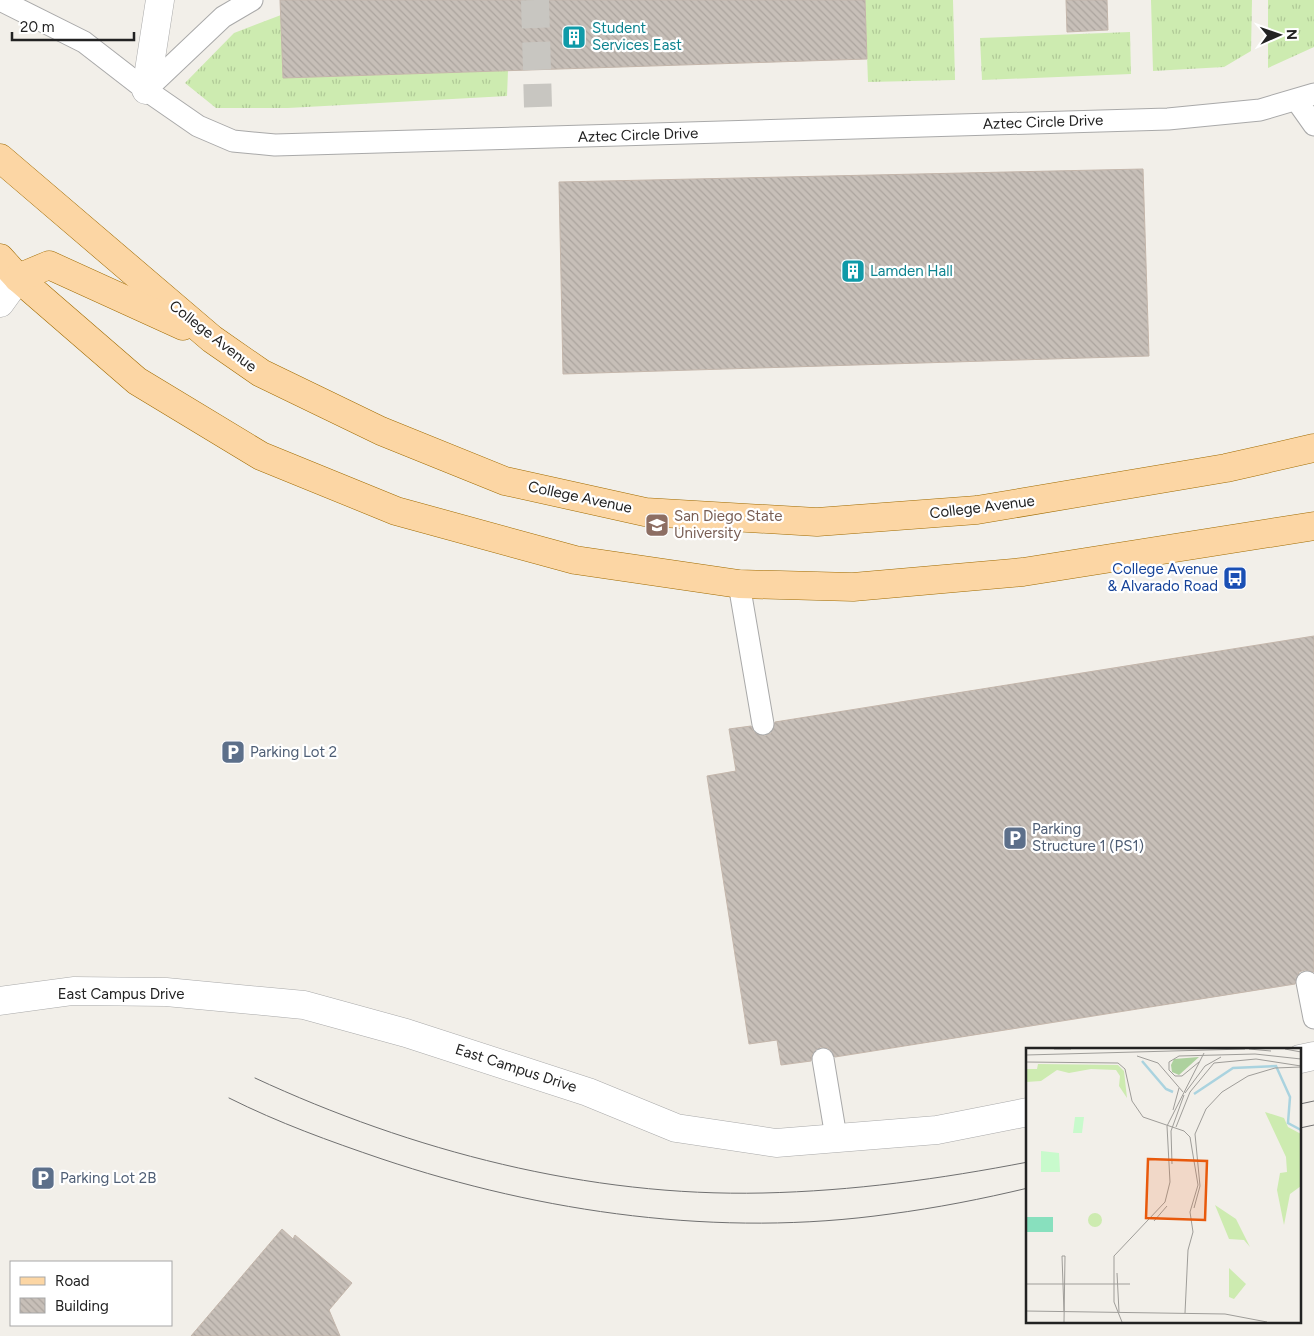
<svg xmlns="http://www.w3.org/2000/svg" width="1314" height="1336" font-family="Figtree,sans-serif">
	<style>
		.grass { fill: url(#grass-tufts) }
		.building { fill: url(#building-back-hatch); stroke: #c4b6ab }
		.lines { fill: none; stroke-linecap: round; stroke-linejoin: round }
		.pedestrian-tunnel { stroke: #c8c6c1; stroke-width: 28; stroke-dasharray: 28 14; stroke-linecap: butt }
		.service-casing { stroke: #a9a9a9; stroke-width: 23 }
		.pedestrian-casing { stroke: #a9a9a9; stroke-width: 29 }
		.minor-casing { stroke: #a9a9a9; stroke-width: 29 }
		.tertiary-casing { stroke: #a9a9a9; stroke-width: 29 }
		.primary-casing { stroke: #a06b00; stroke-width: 29 }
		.service { stroke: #fff; stroke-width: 21 }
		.pedestrian { stroke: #fff; stroke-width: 28 }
		.minor { stroke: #fff; stroke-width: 28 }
		.tertiary { stroke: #fff; stroke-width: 28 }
		.primary { stroke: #fcd6a4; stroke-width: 28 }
		.tram { stroke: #707070; stroke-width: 1 }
		.labels { text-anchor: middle; stroke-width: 4.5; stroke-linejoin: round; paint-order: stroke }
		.culture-label { font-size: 15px; fill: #0d838f; stroke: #fff; text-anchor: start }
		.street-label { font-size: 15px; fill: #222; stroke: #fff }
		.education-label { font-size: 15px; fill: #785e54; stroke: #fff; text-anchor: start }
		.transit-label { font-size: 15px; fill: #164399; stroke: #fff; text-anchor: end }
		.service-label { font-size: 15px; fill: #4e5e75; stroke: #fff; text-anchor: start }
		.inset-river { fill: none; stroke: #aad3df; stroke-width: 2.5 }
		.inset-road { fill: none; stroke: #9f9d99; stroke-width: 1 }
		.view { fill: #e8590c; fill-opacity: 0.15; stroke: #e8590c; stroke-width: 2.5 }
		.inset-edge { fill: none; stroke: #222; stroke-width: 2.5 }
	</style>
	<defs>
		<pattern id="grass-tufts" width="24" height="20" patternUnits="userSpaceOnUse" patternTransform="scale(1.25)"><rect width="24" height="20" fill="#cdebb0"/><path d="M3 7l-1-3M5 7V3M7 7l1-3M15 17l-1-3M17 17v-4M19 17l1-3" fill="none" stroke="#b0c997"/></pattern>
		<pattern id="building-back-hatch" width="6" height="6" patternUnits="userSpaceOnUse" patternTransform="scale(1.25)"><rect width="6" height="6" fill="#c7bfb8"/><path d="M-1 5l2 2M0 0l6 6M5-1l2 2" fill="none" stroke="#aba49e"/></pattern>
	</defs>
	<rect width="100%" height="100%" fill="#f2efe9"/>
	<g class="grass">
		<path d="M865,0H953L955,80L868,82Z"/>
		<path d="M1151,0H1252L1251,51L1224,67L1153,71Z"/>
		<path d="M1268,0H1314V47L1268,68Z"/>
		<path d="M281,15L283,78L508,70L507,96L288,108H216L185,83L234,33Z"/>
		<path d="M1130,32L1131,74L982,80L980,38Z"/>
	</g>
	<g class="building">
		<path d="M280,0H865L867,59L283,78Z"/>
		<path d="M1066,0H1107L1108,30L1067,32Z"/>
		<path d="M1143,169L1149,356L563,374L559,182Z"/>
		<path d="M1314,636V972L1305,970L1299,972L1295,984L835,1057L828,1048L820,1047L812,1054L811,1061L781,1065L777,1040L749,1044L707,776L736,771L729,729L751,726L754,732L765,736L771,733L775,722Z"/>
		<path d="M282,1229L293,1239L295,1235L352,1283L329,1310L340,1336H191Z"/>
	</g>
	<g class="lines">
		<path class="pedestrian-tunnel" d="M535,0L538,107"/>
		<g class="service-casing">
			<g id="service">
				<path d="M0,0L84,42L146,90L198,126L233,141L275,145L1168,119L1260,110L1314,94"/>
				<path d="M146,90L223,17L252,0"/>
				<path d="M1297,101L1314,125"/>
				<path d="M739,584L763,724"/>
				<path d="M1307,982L1314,1018"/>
				<path d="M823,1059L836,1137"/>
			</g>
		</g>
		<g class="pedestrian-casing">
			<path id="pedestrian" d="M146,90L160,0"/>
		</g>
		<g class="minor-casing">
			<path id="minor" d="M0,303L18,278"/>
		</g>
		<g class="tertiary-casing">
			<g id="tertiary">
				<path d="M0,1001L73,991L166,992L304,1005L406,1033L588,1092L676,1128L776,1143L937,1130L1028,1112"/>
				<path d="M1300,1059L1314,1056"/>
			</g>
		</g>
		<g class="primary-casing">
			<g id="primary">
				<path d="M0,158L212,339L261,373L381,431L505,481L645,512L817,522L977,510L1226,468L1314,448"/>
				<path d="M0,258L18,278L137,381L261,456L396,511L575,560L739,584L853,587L1023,572L1314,526"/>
				<path d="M18,278L49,265L183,326"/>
			</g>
		</g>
		<use href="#service" class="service"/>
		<use href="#pedestrian" class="pedestrian"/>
		<use href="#minor" class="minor"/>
		<use href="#tertiary" class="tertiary"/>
		<use href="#primary" class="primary"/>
		<g class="tram">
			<path d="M255,1078C412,1151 589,1197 763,1193C853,1191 940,1179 1028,1162"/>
			<path d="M229,1098C279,1123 329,1141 382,1159C543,1213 720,1238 890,1214C936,1208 982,1199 1028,1188"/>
			<path d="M1300,1104L1314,1101"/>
			<path d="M1300,1128L1314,1125"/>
		</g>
	</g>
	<defs>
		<g id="building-square" transform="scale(1.25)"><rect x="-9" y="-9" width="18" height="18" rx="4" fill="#0f9aa8" stroke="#fff"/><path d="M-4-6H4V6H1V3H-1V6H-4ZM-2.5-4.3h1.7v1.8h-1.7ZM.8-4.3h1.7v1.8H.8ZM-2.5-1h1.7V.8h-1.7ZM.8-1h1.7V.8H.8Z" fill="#fff"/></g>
		<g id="university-square" transform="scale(1.25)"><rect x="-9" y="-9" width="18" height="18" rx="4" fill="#8d6e63" stroke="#fff"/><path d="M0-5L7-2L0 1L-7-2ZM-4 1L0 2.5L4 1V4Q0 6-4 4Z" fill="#fff"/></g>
		<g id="bus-square" transform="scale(1.25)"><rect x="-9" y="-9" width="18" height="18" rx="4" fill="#1a4fb4" stroke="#fff"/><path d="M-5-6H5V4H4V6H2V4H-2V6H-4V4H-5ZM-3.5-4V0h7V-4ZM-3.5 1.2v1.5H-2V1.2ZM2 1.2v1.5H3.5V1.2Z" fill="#fff"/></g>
		<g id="parking-square" transform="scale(1.25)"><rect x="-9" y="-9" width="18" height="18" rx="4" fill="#5c6f8a" stroke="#fff"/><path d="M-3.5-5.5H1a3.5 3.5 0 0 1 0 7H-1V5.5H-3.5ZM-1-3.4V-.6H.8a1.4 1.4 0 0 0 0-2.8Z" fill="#fff"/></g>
	</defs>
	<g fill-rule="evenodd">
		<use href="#building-square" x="574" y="37"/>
		<use href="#building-square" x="853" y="271"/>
		<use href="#university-square" x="657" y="525"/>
		<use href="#bus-square" x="1235" y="578"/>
		<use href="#parking-square" x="233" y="752"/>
		<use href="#parking-square" x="1015" y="838"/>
		<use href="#parking-square" x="43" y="1178"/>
	</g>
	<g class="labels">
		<g class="culture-label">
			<text x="592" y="33">Student<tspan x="592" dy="17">Services East</tspan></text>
			<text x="870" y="276">Lamden Hall</text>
		</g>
		<g class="street-label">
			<text transform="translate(1043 122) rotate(-2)" y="5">Aztec Circle Drive</text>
			<text transform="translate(638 135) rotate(-2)" y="5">Aztec Circle Drive</text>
			<text transform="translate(213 336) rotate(38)" y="5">College Avenue</text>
			<text transform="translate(580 497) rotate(12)" y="5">College Avenue</text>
			<text transform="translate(982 507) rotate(-7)" y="5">College Avenue</text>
			<text x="121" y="999">East Campus Drive</text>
			<text transform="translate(516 1068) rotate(18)" y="5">East Campus Drive</text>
		</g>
		<g class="education-label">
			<text x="674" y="521">San Diego State<tspan x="674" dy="17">University</tspan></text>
		</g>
		<g class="transit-label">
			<text x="1218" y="574">College Avenue<tspan x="1218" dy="17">&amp; Alvarado Road</tspan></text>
		</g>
		<g class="service-label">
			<text x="250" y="757">Parking Lot 2</text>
			<text x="1032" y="834">Parking<tspan x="1032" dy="17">Structure 1 (PS1)</tspan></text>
			<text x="60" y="1183">Parking Lot 2B</text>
		</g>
	</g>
	<g transform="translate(1026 1048)">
		<rect width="275" height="275" fill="#f2efe9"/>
		<path d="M12,16L92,17L98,23L101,50L93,38L94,28L90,22L65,21L43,25L31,22L15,33L0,34V21H11ZM239,64L258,70L262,79L275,86V138L264,146L258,177L251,142L254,125L261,124L260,109ZM62 172a7 7 0 1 1 14 0a7 7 0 1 1-14 0Z" fill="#cdebb0"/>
		<path d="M173,9L153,27L146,24L145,17L148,11Z" fill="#add19e"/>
		<path d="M49,69H58L56,85H47ZM15,103L33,105L34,124H15Z" fill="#c8facc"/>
		<path d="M189,157L210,171L224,199L218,192L203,191ZM203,220L220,236L208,251L203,249Z" fill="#cdebb0"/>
		<path d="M0,169H27V184H0Z" fill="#88e0be"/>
		<path class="inset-river" d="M116,13L140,41L147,44M168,46L207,20L250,18L264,49L262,75L275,82"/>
		<path class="inset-road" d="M28,1H45M223,1L245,3M259,1L275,4M0,7L219,1M111,8L132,15L157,44M0,14L92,15L99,21L106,53L117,69L158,83L164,89L172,137L164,164L167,184L162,202L159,265M173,14L156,28H149L143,22V14L153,8L229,6L275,11M159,45L179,18L195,9M147,62L153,40M150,79L164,44L188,15L230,11L275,18M146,116L145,83L158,47M168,160L174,138L169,86L180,61L196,44L222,28L249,20L275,19M128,173L141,158M91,225L93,264M0,236H104M0,263L199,266L241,274M38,264L36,208H39L38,274M96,274L88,254V208L139,154L144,134L141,78L178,5"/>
		<path class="view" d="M122,111L181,113L179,172L120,170Z"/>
		<rect width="275" height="275" class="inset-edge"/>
	</g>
	<rect x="10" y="1261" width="162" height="65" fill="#ffffff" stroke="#a7a7a7"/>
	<rect x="20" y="1277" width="25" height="8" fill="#fcd6a4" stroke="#a7a7a7"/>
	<text x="55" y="1286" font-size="15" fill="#222222">Road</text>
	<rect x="20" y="1298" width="25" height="15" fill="url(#building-back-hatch)" stroke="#a7a7a7"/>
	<text x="55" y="1311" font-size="15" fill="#222222">Building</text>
	<g transform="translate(1279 35) rotate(88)" stroke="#ffffff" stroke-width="4" paint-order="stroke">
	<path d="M0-4L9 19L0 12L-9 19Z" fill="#222222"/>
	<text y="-8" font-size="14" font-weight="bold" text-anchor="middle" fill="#222222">N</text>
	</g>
	<path d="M12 32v8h122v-8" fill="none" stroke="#222222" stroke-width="2.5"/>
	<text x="20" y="32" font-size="15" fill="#222222" stroke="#ffffff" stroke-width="4" paint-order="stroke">20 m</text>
</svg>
